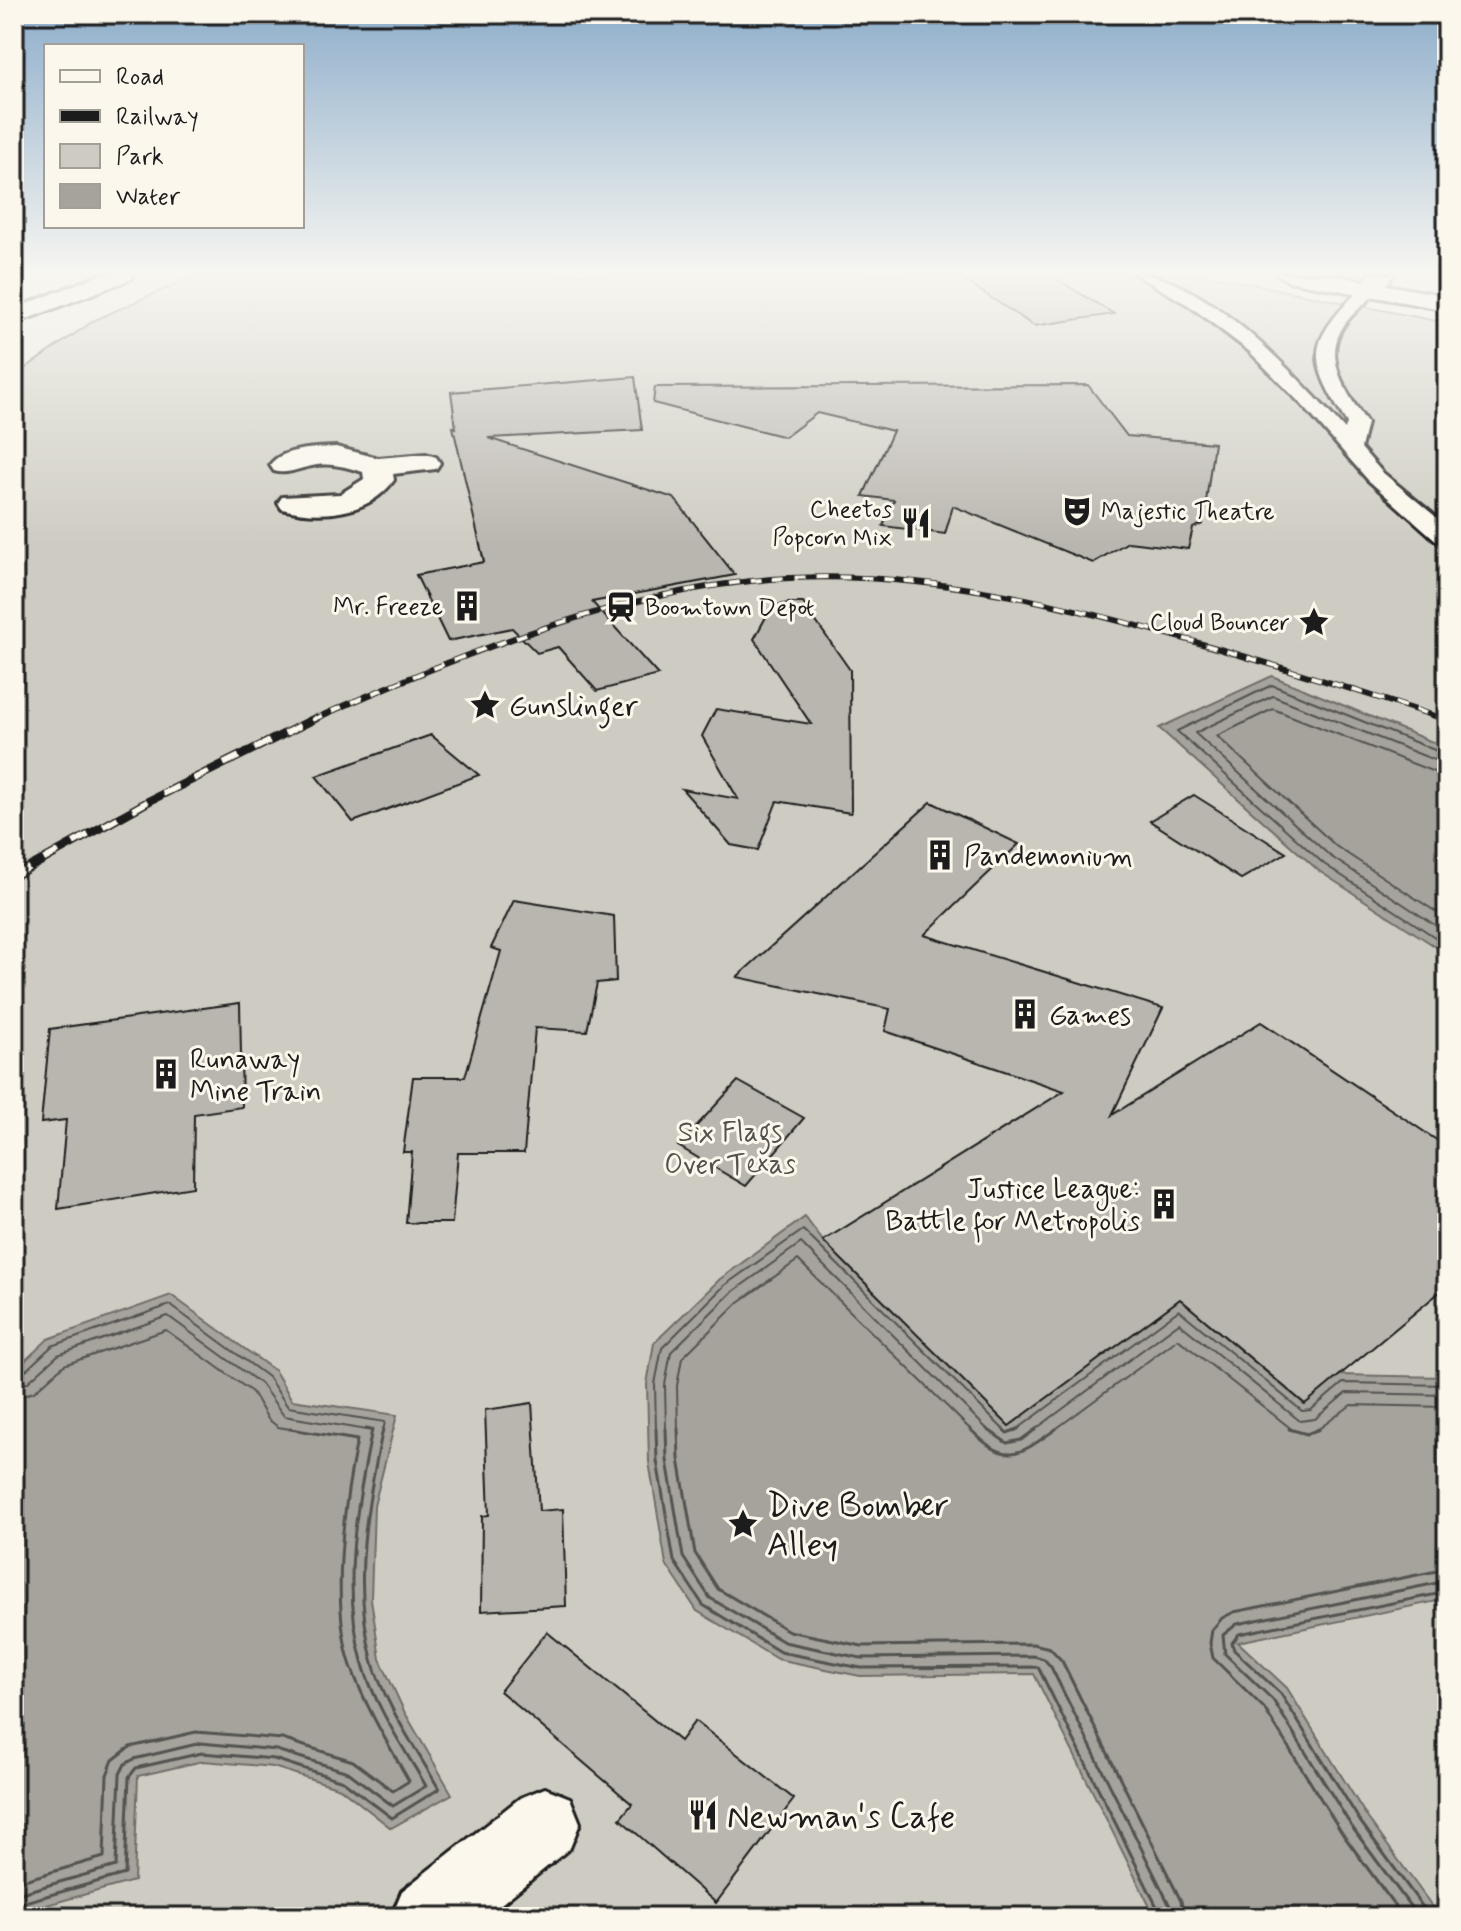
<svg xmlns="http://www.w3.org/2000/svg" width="1461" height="1931" font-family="Mynerve,sans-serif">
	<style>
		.green { fill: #ceccc2; stroke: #75746f; stroke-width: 2 }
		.water { fill: #a6a39d; stroke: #6f6d69; stroke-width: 2 }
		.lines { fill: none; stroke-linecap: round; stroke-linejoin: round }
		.shore-far1 { stroke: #535250; stroke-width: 2 }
		.shore { stroke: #535250; stroke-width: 3 }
		.building { fill: #b9b6af; stroke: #1c1c1c; stroke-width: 2 }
		.service-casing { stroke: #1c1c1c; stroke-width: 6 }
		.pedestrian-casing { stroke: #1c1c1c; stroke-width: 6 }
		.minor-casing { stroke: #1c1c1c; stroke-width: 6 }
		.tertiary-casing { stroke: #1c1c1c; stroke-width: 6 }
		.secondary-casing { stroke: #1c1c1c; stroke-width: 6 }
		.service { fill: #fbf7ec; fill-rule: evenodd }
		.pedestrian { fill: #fbf7ec; fill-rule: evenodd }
		.minor { fill: #fbf7ec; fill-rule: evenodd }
		.tertiary { fill: #fbf7ec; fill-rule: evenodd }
		.secondary { fill: #fbf7ec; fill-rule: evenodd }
		.rail-far1-casing { stroke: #1c1c1c; stroke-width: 6 }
		.rail-casing { stroke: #1c1c1c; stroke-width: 9 }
		.rail-far1 { stroke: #fbf7ec; stroke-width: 4; stroke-dasharray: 11; stroke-linecap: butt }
		.rail { stroke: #fbf7ec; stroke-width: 6; stroke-dasharray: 17; stroke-linecap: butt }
		.labels { text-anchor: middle; stroke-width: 6; stroke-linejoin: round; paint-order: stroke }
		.far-poi-label { font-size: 24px; fill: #1c1c1c; stroke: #fbf7ec; text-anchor: end }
		.poi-label { font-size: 28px; fill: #1c1c1c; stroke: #fbf7ec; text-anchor: start }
		.park-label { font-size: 28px; fill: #51514e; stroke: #fbf7ec }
		.near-poi-label { font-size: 34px; fill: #1c1c1c; stroke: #fbf7ec; text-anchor: start }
	</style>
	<rect width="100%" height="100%" fill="#eeeadf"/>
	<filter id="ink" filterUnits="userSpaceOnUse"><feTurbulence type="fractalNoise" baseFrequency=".0125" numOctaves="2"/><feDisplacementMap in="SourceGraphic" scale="16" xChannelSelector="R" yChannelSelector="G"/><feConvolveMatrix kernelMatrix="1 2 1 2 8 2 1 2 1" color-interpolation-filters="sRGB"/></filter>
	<g filter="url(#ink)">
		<path class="green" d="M198,274H1201L1447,323V1917H14V376L95,320Z"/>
		<g class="water">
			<path d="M1272,676L1447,748V954L1319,871L1159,728Z"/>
			<path d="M805,1217L823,1241L1009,1426L1180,1299L1304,1404L1339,1375L1447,1377V1599L1238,1642L1287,1688L1367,1817L1440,1917H1155L1034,1674L860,1676L777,1659L697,1611L666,1564L649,1462L647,1384L654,1343L720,1279Z"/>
			<path d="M171,1295L275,1371L292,1400L397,1415L374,1506L371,1599L380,1659L404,1711L452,1794L391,1828L340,1788L273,1767L203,1761L138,1776L134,1881L14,1914V1371L48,1339Z"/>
		</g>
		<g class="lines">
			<g class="shore-far1">
				<path d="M1447,755L1272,685L1177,731L1324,864L1447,945"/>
				<path d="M1447,765L1273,696L1195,733L1330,856L1447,933"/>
				<path d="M1447,777L1273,709L1217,736L1337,847L1447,919"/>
				<path d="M14,1376L22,1374L52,1346L170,1305L268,1377L288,1407L385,1422L383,1431"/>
				<path d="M14,1386L27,1383L58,1355L168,1316L261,1384L284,1416L372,1431"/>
				<path d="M14,1398L34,1392L64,1365L166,1330L252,1392L268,1419L278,1427L302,1431"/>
				<path d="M656,1431L655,1384L662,1348L725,1285L803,1230L1005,1431"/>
				<path d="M666,1431L665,1385L671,1352L731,1293L801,1243L989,1431"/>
				<path d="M678,1431L677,1386L682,1358L739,1302L798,1260L972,1431"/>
				<path d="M1015,1431L1179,1310L1302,1411L1311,1410L1343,1383L1447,1385"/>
				<path d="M1033,1431L1179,1323L1300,1421L1315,1419L1346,1393L1447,1395"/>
				<path d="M1053,1431L1178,1339L1294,1431"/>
				<path d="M1316,1431L1351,1405L1447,1407"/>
			</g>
			<g class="shore">
				<path d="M656,1429L657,1461L674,1561L703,1605L780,1652L861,1668L1038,1667L1162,1917"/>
				<path d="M666,1429L667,1460L683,1557L710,1598L784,1642L861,1658L1034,1656L1044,1659L1051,1667L1170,1906L1172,1917"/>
				<path d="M678,1429L679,1459L695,1553L718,1589L789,1631L862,1646L1033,1644L1050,1648L1062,1661L1181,1901L1184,1917"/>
				<path d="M970,1429C1006,1465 1017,1457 1056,1429"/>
				<path d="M987,1429L1007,1443L1021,1440L1036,1429"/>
				<path d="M1003,1429L1007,1433L1018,1429"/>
				<path d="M1289,1429L1307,1434L1319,1429"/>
				<path d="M14,1883L104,1857L107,1775L113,1760L130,1747L196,1732L282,1739L353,1761L393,1791L409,1781C388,1744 365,1706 351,1666C330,1605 344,1503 357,1440L290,1429"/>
				<path d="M14,1895L116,1866L120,1774L125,1764L134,1759L201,1743L276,1750L348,1772L393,1806L426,1786C403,1747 374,1705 362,1661C341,1586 357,1504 372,1430L366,1429"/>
				<path d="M14,1905L125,1874L129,1777L136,1768L202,1753L274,1759L343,1781L392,1818L439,1789C417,1750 383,1702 372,1659C352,1583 367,1503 383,1429"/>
				<path d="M1403,1917L1342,1833L1264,1708L1213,1658L1210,1643L1212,1630L1222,1618L1234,1612L1447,1569"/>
				<path d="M1418,1917L1352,1827L1273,1700L1225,1654L1223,1635L1237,1624L1447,1581"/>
				<path d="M1430,1917L1360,1821L1281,1694L1234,1650L1232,1643L1239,1634L1447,1592"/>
			</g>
		</g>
		<g class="building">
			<path d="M955,274H1048L1114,314L1034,326Z"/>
			<path d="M635,377L642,430L488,438L674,498L735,575L592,602L658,675L597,691L558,647L537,653L512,628L448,641L416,575L484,562L453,427L456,428L451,392Z"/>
			<path d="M1088,385L1127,436L1214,443L1203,524L1193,528L1188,549L1128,542L1093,563L953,506L945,534L883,526L894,500L863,496L893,431L817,413L785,437L653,403L655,387Z"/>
			<path d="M789,603H803L850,670L851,813L777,801L758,850L731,845L682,789L738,799L702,736L716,709L811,724L754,639L772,606Z"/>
			<path d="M431,735L479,775L353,822L316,776Z"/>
			<path d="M1194,795L1286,853L1241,879L1150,821Z"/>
			<path d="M931,802L1019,844L924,935L1163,1008L1112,1115L1261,1022L1447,1147V1286L1305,1404L1180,1299L1009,1426L823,1241L1064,1091L885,1031L890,1009L737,977Z"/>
			<path d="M514,900L614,916L616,981L597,983L587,1031L535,1028L524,1153H458L452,1223H406L412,1152H403L413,1077H465L501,951L491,948Z"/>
			<path d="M240,1003L242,1107L194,1114L193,1187L58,1209L66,1120L41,1123L50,1029Z"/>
			<path d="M738,1081L804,1118L746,1186L678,1146Z"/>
			<path d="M532,1403L539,1511L563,1509L566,1606L481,1611L482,1516L489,1515L485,1410Z"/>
			<path d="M547,1632L680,1741L695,1721L794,1799L716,1903L620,1819L632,1804L500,1691Z"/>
		</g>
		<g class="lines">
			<g class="service-casing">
				<path id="service" d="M1135,274C1204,274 1301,380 1345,430L1347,423C1304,353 1308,343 1364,285H1376L1378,289L1376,293C1365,304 1349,315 1341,330C1323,362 1350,397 1367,423L1361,448L1382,472L1447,526V545L1439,543L1368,480L1305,408L1249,351L1190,306Z"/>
			</g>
			<g class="pedestrian-casing">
				<g id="pedestrian">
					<path d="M336,447L378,458L426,454L436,457L440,463L436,469L393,474L394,480C369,515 322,519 282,509L278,503L282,497L340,494L364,479L363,472C346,467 330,462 312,466C298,468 288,475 274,471L270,465C281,448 317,448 336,447Z"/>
					<path d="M545,1788L570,1798L580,1823L570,1848L485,1917H391L402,1891L520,1798Z"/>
				</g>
			</g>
			<g class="minor-casing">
				<path id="minor" d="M1370,274H1394C1385,287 1378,298 1362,294L1358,289Z"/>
			</g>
			<g class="tertiary-casing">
				<path id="tertiary" d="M1277,274H1327L1447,296V310L1288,281Z"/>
			</g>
			<g class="secondary-casing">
				<path id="secondary" d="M102,274H134L131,279L14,324V309Z"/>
			</g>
			<use href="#service" class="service"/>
			<use href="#pedestrian" class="pedestrian"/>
			<use href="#minor" class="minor"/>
			<use href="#tertiary" class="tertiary"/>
			<use href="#secondary" class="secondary"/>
			<g class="rail-far1-casing">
				<path id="rail-far1" d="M312,720C455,656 632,585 790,578C937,571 1077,607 1216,648C1294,671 1371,695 1447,720"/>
			</g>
			<g class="rail-casing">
				<g id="rail">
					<path d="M1442,718L1447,720"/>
					<path d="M14,876L149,801L316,718"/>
				</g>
			</g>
			<use href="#rail-far1" class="rail-far1"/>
			<use href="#rail" class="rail"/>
		</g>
	</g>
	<linearGradient id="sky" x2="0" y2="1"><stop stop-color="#8dadca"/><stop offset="0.5" stop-color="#f7f6f1"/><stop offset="1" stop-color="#f7f6f1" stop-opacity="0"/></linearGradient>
	<rect width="1461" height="545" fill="url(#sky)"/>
	<defs>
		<g id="theatre-bare" transform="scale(2.4)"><path d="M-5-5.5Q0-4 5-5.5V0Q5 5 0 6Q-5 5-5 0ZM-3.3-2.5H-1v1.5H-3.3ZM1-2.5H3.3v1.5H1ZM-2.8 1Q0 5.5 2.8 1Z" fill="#1c1c1c" stroke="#fbf7ec" stroke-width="2.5" paint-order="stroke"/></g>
		<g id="restaurant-bare" transform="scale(2.4)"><path d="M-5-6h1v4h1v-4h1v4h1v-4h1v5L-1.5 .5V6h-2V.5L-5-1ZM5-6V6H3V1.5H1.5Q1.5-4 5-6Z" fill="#1c1c1c" stroke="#fbf7ec" stroke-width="2.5" paint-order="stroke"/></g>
		<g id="building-bare" transform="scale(2.4)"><path d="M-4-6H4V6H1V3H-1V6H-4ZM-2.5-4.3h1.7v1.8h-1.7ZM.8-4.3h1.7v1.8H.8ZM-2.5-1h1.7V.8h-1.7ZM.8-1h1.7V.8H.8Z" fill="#1c1c1c" stroke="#fbf7ec" stroke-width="2.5" paint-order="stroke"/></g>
		<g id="station-bare" transform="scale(2.4)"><path d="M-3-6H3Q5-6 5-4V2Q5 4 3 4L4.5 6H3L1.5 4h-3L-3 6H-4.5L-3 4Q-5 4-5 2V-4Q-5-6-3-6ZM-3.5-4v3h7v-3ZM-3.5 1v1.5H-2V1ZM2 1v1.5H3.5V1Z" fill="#1c1c1c" stroke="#fbf7ec" stroke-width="2.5" paint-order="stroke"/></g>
		<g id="sight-bare" transform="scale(2.4)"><path d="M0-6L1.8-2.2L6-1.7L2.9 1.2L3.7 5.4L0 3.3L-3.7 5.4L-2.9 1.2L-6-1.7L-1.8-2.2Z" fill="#1c1c1c" stroke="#fbf7ec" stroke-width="2.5" paint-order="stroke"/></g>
	</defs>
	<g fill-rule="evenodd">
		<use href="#theatre-bare" x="1077" y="511"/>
		<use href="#restaurant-bare" x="916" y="523"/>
		<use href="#building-bare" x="467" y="606"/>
		<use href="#station-bare" x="621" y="607"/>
		<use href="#sight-bare" x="1314" y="622"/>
		<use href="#sight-bare" x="485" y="705"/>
		<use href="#building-bare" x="940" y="855"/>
		<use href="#building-bare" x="1025" y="1014"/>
		<use href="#building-bare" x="166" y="1074"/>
		<use href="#building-bare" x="1164" y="1204"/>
		<use href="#sight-bare" x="743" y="1524"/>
		<use href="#restaurant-bare" x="703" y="1815"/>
	</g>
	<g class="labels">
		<g class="far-poi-label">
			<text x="892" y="517">Cheetos<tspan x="892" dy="28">Popcorn Mix</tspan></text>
			<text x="1101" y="519" text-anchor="start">Majestic Theatre</text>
			<text x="443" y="614">Mr. Freeze</text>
			<text x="645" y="615" text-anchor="start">Boomtown Depot</text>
			<text x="1290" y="630">Cloud Bouncer</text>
		</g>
		<g class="poi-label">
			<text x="509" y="715">Gunslinger</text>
			<text x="964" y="865">Pandemonium</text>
			<text x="1049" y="1024">Games</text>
			<text x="190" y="1068">Runaway<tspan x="190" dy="32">Mine Train</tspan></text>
			<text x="1140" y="1198" text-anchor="end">Justice League:<tspan x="1140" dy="32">Battle for Metropolis</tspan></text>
		</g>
		<g class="park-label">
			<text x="730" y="1141">Six Flags<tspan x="730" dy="32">Over Texas</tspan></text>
		</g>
		<g class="near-poi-label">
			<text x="767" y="1516">Dive Bomber<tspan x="767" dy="39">Alley</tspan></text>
			<text x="727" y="1827">Newman's Cafe</text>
		</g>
	</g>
	<rect width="1461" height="1931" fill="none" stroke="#fbf7ec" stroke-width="48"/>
	<rect x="24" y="24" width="1413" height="1883" fill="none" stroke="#1c1c1c" stroke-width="3" filter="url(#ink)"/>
	<rect x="44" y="44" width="260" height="184" fill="#fbf7ec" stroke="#a29f99" stroke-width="2"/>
	<rect x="60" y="70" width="40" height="12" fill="#fbf7ec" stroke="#a29f99" stroke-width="2"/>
	<text x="116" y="84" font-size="24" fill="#1c1c1c">Road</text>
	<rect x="60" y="110" width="40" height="12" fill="#1c1c1c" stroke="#a29f99" stroke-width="2"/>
	<text x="116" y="124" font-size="24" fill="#1c1c1c">Railway</text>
	<rect x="60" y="144" width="40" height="24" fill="#ceccc2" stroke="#a29f99" stroke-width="2"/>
	<text x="116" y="164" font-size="24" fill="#1c1c1c">Park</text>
	<rect x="60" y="184" width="40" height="24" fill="#a6a39d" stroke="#a29f99" stroke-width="2"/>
	<text x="116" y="204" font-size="24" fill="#1c1c1c">Water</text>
</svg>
